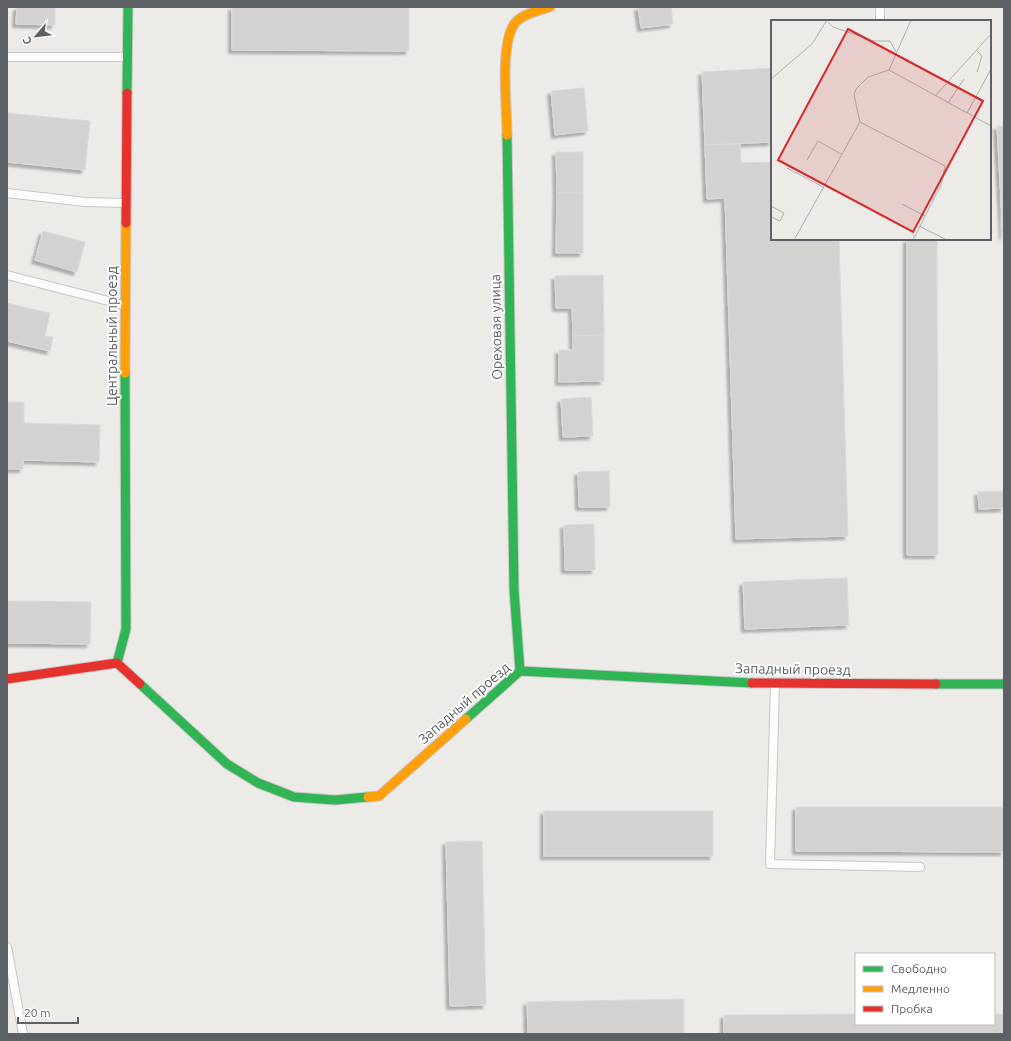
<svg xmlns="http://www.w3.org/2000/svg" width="1011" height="1041" font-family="Ubuntu,sans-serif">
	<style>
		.building { fill: #d3d2d0; stroke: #dbdad7; filter: url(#shadow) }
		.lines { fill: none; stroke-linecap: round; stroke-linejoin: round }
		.lane-casing { stroke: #c7c7c7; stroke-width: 10 }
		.fast-casing { stroke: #c9c9c8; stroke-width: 11 }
		.slow-casing { stroke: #c9c9c8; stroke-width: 11 }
		.jam-casing { stroke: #c9c9c8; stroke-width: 11 }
		.lane { stroke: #fcfcfc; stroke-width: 8 }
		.fast { stroke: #30b455; stroke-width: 9 }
		.slow { stroke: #ff9f0a; stroke-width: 9 }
		.jam { stroke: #e5322d; stroke-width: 9 }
		.labels { text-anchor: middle; stroke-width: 3.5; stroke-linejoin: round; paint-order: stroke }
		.street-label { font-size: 14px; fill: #5d6064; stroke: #fff }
		.inset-road { fill: none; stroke: #afafaf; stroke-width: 1 }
		.view { fill: #d62828; fill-opacity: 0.15; stroke: #d62828; stroke-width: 2 }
		.inset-edge { fill: none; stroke: #5d6064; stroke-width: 2 }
	</style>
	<defs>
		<filter id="shadow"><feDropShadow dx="-3.5" dy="3.5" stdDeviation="1" flood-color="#0004"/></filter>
	</defs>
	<rect width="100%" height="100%" fill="#ecebe8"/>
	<g class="building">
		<path d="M17,7H55V25L16,24Z"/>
		<path d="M232,7H409V51L232,50Z"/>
		<path d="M638,7H671L673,24L641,28Z"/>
		<path d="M772,68V142L705,145L702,72Z"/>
		<path d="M584,88L588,131L555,135L551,91Z"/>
		<path d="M7,113L90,121L85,170L7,162Z"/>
		<path d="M997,126H1004V236H1003Z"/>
		<path d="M740,144L741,163L772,162V239H839L848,536L736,539L725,198L707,199L705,145Z"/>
		<path d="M556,152H583V193H557Z"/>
		<path d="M557,193H583V253H556Z"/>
		<path d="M43,231L85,242L77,272L35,260Z"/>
		<path d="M907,239H937L938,555H907Z"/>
		<path d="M603,275L604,335L573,336L572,308H556L555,276Z"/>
		<path d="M7,303L50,313L45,336L53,337L50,351L7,341Z"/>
		<path d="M604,335V381L559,382V350H573V336Z"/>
		<path d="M591,397L593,436L563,437L561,399Z"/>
		<path d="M7,402H24V423L100,425L99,462L23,460V469H7Z"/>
		<path d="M609,471L610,507H579L578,472Z"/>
		<path d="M1004,491V508L979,509L978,492Z"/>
		<path d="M594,524L595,570H565L564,525Z"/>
		<path d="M847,578L849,625L745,629L743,582Z"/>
		<path d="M7,601L91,602L90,644L7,643Z"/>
		<path d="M796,807H1004V852L796,851Z"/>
		<rect x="544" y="811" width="169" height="45"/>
		<path d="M482,841L486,1005L450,1006L446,842Z"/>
		<path d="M684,999V1034H528L527,1002Z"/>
		<path d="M856,1014V1024H994V1014H1004V1034H724V1015Z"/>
	</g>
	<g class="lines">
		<g class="lane-casing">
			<g id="lane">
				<path d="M880,7V21"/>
				<path d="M7,57H127"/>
				<path d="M7,193L85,202L126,203"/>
				<path d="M7,275L124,305"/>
				<path d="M775,685L770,864L920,867"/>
				<path d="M7,947L23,1034"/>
			</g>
		</g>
		<g class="fast-casing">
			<g id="fast">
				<path d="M127,93L128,7"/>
				<path d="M507,135L514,590L520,671"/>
				<path d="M117,663L126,629L125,373"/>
				<path d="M140,684L227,764L258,783L294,797L335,800L368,797"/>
				<path d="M936,684H1004"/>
				<path d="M466,719L520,671L752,683"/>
			</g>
		</g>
		<g class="slow-casing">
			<g id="slow">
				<path d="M507,135C507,107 500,50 513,26C518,15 539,10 550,7"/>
				<path d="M125,373L126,223"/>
				<path d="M368,797L379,796L466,719"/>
			</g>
		</g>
		<g class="jam-casing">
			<g id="jam">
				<path d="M126,223L127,93"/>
				<path d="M7,679L117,663L140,684"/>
				<path d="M752,683L936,684"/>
			</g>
		</g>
		<use href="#lane" class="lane"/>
		<use href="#fast" class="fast"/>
		<use href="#slow" class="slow"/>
		<use href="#jam" class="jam"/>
	</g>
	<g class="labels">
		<g class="street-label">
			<text transform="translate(496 327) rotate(-91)" y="5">Ореховая улица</text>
			<text transform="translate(112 336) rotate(-90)" y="5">Центральный проезд</text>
			<text transform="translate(793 669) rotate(1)" y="5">Западный проезд</text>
			<text transform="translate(464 703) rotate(-41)" y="5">Западный проезд</text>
		</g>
	</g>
	<g transform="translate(771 20)">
		<rect width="220" height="220" fill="#ecebe8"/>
		<path class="inset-road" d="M57,2L62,7L103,21H119L125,32M205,30L211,36L206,52M118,50L220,106M0,59L41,24L56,0M164,76L220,14M177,83L193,59M196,93L220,49M89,102L174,146L170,165L142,220M36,140L47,121L70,134M16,148L52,167M131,184L154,196M0,186L13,193L9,201L0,197M148,206L176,220M23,220L89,102L83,75L85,69L97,57L118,50L140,0"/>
		<path class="view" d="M77,9L212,81L142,212L7,140Z"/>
		<rect width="220" height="220" class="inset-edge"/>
	</g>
	<rect width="1011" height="1041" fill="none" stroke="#5d6064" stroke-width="16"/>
	<rect x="855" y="953" width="140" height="72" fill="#ffffff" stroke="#bebfc1"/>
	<rect x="863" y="966" width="20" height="6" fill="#30b455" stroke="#bebfc1"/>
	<text x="891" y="973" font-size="12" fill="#5d6064">Свободно</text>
	<rect x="863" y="986" width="20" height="6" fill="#ff9f0a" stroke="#bebfc1"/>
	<text x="891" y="993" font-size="12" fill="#5d6064">Медленно</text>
	<rect x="863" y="1006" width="20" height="6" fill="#e5322d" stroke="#bebfc1"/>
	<text x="891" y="1013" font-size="12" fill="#5d6064">Пробка</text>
	<g transform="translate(36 36) rotate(242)" stroke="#ffffff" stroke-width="3" paint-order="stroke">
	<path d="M0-3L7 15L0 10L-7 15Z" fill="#5d6064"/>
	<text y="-6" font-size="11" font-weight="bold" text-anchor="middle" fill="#5d6064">С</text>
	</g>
	<path d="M18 1017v6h60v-6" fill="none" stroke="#5d6064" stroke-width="2"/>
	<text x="24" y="1017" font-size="12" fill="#5d6064" stroke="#ffffff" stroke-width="3" paint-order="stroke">20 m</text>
</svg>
